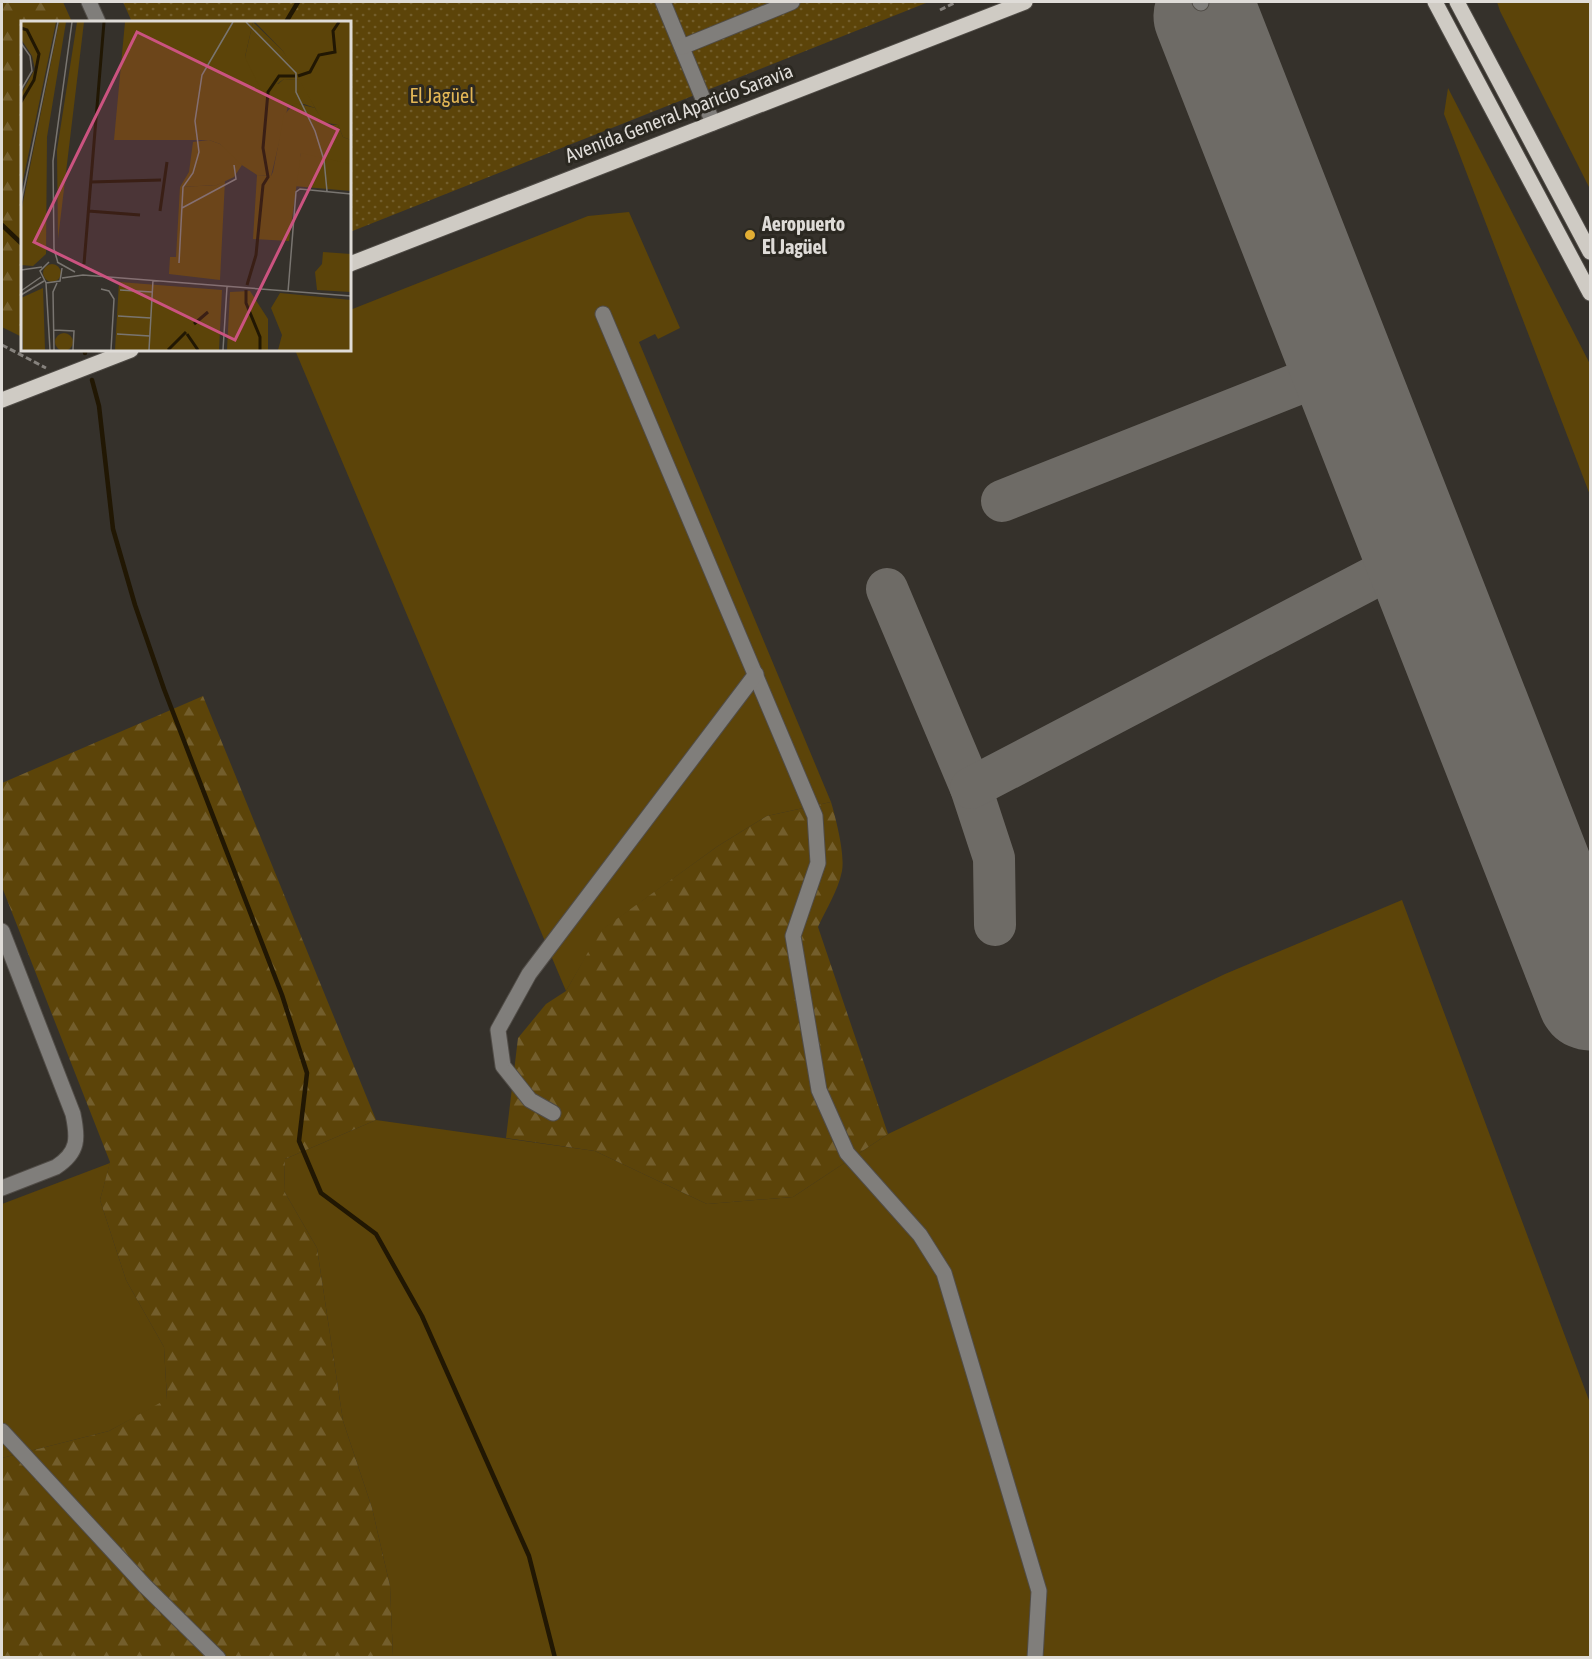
<svg xmlns="http://www.w3.org/2000/svg" width="1592" height="1659" font-family="'Asap Condensed',sans-serif">
	<style>
		.grass { fill: #5c4409 }
		.forest { fill: url(#forest-firs) }
		.park { fill: url(#park-dots) }
		.lines { fill: none; stroke-linecap: round; stroke-linejoin: round }
		.stream { stroke: #211703; stroke-width: 4.5 }
		.taxiway { stroke: #6e6b66; stroke-width: 42 }
		.runway { stroke: #6e6b66; stroke-width: 105 }
		.minor-casing { stroke: #504c47; stroke-width: 17 }
		.major-casing { stroke: #504c47; stroke-width: 17 }
		.path { stroke: #86827d; stroke-width: 3; stroke-dasharray: 6 3; stroke-linecap: butt }
		.minor { stroke: #807e7b; stroke-width: 15 }
		.major { stroke: #cfcbc4; stroke-width: 15 }
		.poi-dot { fill: #e2ae34; stroke: #2b2821; stroke-width: 2 }
		.labels { text-anchor: middle; stroke-width: 6; stroke-linejoin: round; paint-order: stroke }
		.park-label { font-size: 20px; fill: #e4b756; stroke: #2b2821 }
		.street-label { font-size: 20px; fill: #dfdcd8; stroke: #2b2821 }
		.poi-label { font-size: 20px; font-weight: bold; fill: #dfdcd8; stroke: #2b2821; text-anchor: start }
		.inset-river { fill: none; stroke: #211703; stroke-width: 3 }
		.inset-road { fill: none; stroke: #797570; stroke-width: 1.5 }
		.view { fill: #cb5380; fill-opacity: 0.15; stroke: #cb5380; stroke-width: 3 }
		.inset-edge { fill: none; stroke: #dfdcd8; stroke-width: 3 }
	</style>
	<defs>
		<pattern id="forest-firs" width="22" height="20" patternUnits="userSpaceOnUse" patternTransform="scale(1.5)"><rect width="22" height="20" fill="#5c4409"/><path d="M5 1l3.5 6h-7zM16 11l3.5 6h-7z" fill="#735e2c"/></pattern>
		<pattern id="park-dots" width="8" height="8" patternUnits="userSpaceOnUse" patternTransform="scale(1.5)"><rect width="8" height="8" fill="#5c4409"/><path d="M2 2h.1M6 6h.1" fill="none" stroke="#735e2c" stroke-width="1.8" stroke-linecap="round"/></pattern>
	</defs>
	<rect width="100%" height="100%" fill="#35312b"/>
	<g class="grass">
		<path d="M1497,2H1590V189L1500,11Z"/>
		<path d="M1448,88L1590,364V495L1444,114Z"/>
		<path d="M629,212L680,328L658,339L655,334L639,342L831,802L767,816L718,846L601,931L566,991L295,350H350V310L588,216Z"/>
		<path d="M1402,900L1590,1403V1657H393L390,1586L372,1508L343,1421L317,1248L284,1191L285,1159L376,1120L595,1151L707,1204L793,1197L888,1134L1225,974Z"/>
		<path d="M110,1163L100,1200L126,1280L164,1347L167,1400L109,1431L2,1458V1204Z"/>
	</g>
	<g class="forest">
		<path d="M2,2H63L72,22H22V337L2,327Z"/>
		<path d="M203,696L376,1120L285,1159L284,1191L317,1248L343,1421L372,1508L390,1586L393,1657H2V1458L109,1431L167,1399L164,1347L126,1280L100,1200L110,1162L2,887V783Z"/>
		<path d="M831,802C836,819 845,854 842,871C838,891 826,909 818,927L888,1134L793,1197L707,1204L595,1151L506,1138L518,1038L546,1004L566,991L600,931L718,846L767,816Z"/>
	</g>
	<path class="park" d="M123,2H926V3L350,232V22H132Z"/>
	<g class="lines">
		<g class="stream">
			<path d="M286,22L298,2"/>
			<path d="M2,225L22,244"/>
			<path d="M85,350V353"/>
			<path d="M92,380L99,406L113,529L135,605L164,689L282,995L307,1073L299,1141L321,1193L376,1234L422,1316L529,1556L555,1658"/>
		</g>
		<g class="taxiway">
			<path d="M1002,501L1343,366"/>
			<path d="M887,589L971,788L994,858L995,925"/>
			<path d="M971,788L1416,555"/>
		</g>
		<path class="runway" d="M1206,16L1590,998"/>
		<g class="minor-casing">
			<g id="minor">
				<path d="M89,2L98,22"/>
				<path d="M663,2L713,123"/>
				<path d="M1200,2L1201,3"/>
				<path d="M682,47L792,2"/>
				<path d="M603,314L815,816L818,863L793,936L819,1090L847,1153L920,1235L944,1273L1039,1591L1035,1658"/>
				<path d="M2,931L73,1114C78,1138 79,1152 56,1167L2,1188"/>
				<path d="M553,1113L530,1100L503,1066L498,1030L529,974L756,674"/>
				<path d="M2,1431L145,1586L218,1658"/>
			</g>
		</g>
		<g class="major-casing">
			<g id="major">
				<path d="M1435,2L1590,293"/>
				<path d="M1457,2L1590,252"/>
				<path d="M350,264L1025,2"/>
				<path d="M2,400L131,350"/>
			</g>
		</g>
		<g class="path">
			<path d="M940,10L956,2"/>
			<path d="M2,345L46,368"/>
		</g>
		<use href="#minor" class="minor"/>
		<use href="#major" class="major"/>
	</g>
	<circle class="poi-dot" cx="750" cy="235" r="6"/>
	<g class="labels">
		<g class="park-label">
			<text x="442" y="103">El Jagüel</text>
		</g>
		<g class="street-label">
			<text transform="translate(679 113) rotate(-21)" y="7">Avenida General Aparicio Saravia</text>
		</g>
		<g class="poi-label">
			<text x="762" y="231">Aeropuerto<tspan x="762" dy="23">El Jagüel</tspan></text>
		</g>
	</g>
	<g transform="translate(21 21)">
		<rect width="330" height="330" fill="#35312b"/>
		<path d="M38,1H45L26,116L25,233L12,245L0,244V191ZM56,1H63L37,218L36,129ZM104,1H232L224,36L257,63L263,58L281,59L294,87L283,83L267,85L250,155L236,154L210,137L199,123L188,119H93ZM289,131L327,139L330,143V170L272,165L280,132ZM204,159L199,259L148,253L149,236H155L159,166L196,164ZM22 252a9 9 0 1 1 18 0a9 9 0 1 1-18 0ZM22,267L24,329H2L0,277ZM34 321a9 9 0 1 1 18 0a9 9 0 1 1-18 0Z" fill="#5c4409"/>
		<path d="M232,1L262,30L281,59L263,58L243,72L240,69L224,36ZM274,82L294,87L305,104H317L322,116L330,119V143L280,132L268,220L232,218L236,154L250,155L252,151L263,94ZM188,119L199,123L221,144L213,156L196,164L159,166L168,151L172,121ZM302,231L330,233V271L296,269L294,251L301,243ZM229,270L247,298V329H206L209,271ZM259,272L330,279L329,329H257L261,314L250,287Z" fill="#5c4409"/>
		<path d="M234,1H330V119L322,116L317,104L302,101L262,30Z" fill="#5c4409"/>
		<path d="M0,1H35L0,169V73L14,48L11,35L0,18ZM98,261L201,269L198,329H94Z" fill="#5c4409"/>
		<path class="inset-river" d="M0,7L6,9L18,33L13,59L0,81M277,55L289,51L298,34L314,31L312,10L318,1M70,161L140,159M67,190L119,194M139,190L146,141M63,243L83,1M226,264L235,234L242,164L247,156L242,127L247,71L258,55H274M225,269V282L239,316V329M173,303L187,291M166,313L177,329M147,329L165,311"/>
		<path class="inset-road" d="M225,1L275,52V71L294,110L303,139L306,170M0,22L9,35L11,50L0,69M0,182L37,1M161,187L215,158L213,144M28,241L19,250L25,262L39,260L41,247M36,241L54,251M37,242L33,228L32,140L51,1M158,242L162,166L172,152L178,131L174,100L181,54L212,1M0,249L21,246M41,257L62,254L330,275M25,262L29,329M80,268L88,270L93,278L90,329M99,269L131,271M0,270L20,256M267,271L275,171L279,168L330,173M0,274L23,260M97,295L130,297M33,309L53,310L52,329M96,313L129,315M33,329L32,271L36,262M128,329L132,259M202,329L206,266"/>
		<path class="view" d="M116,11L317,109L214,319L13,221Z"/>
		<rect width="330" height="330" class="inset-edge"/>
	</g>
	<rect width="1592" height="1659" fill="none" stroke="#dfdcd8" stroke-width="6"/>
</svg>
